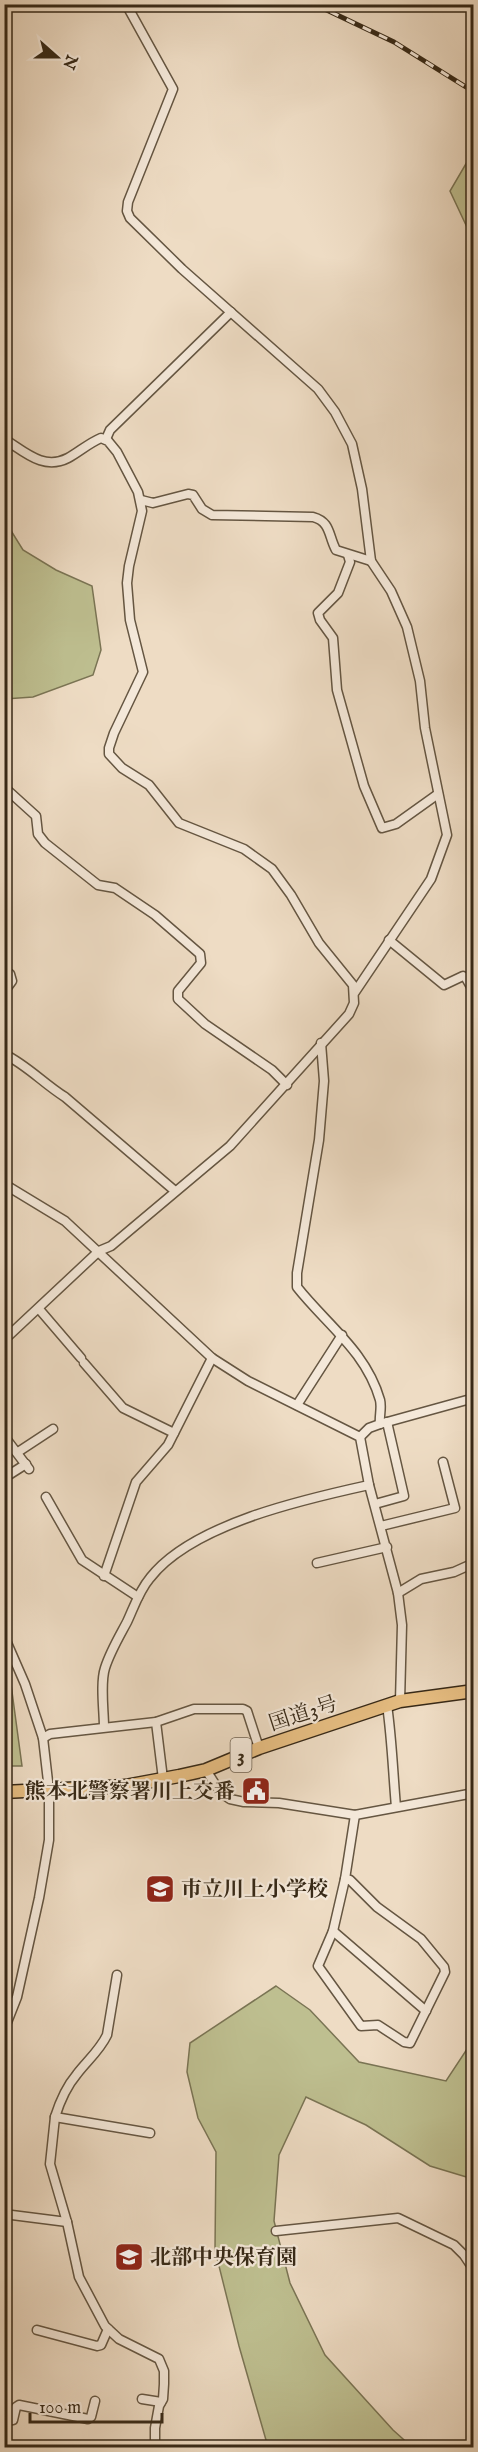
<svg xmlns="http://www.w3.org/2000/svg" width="478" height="2452" font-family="'IM FELL English','Noto Serif JP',serif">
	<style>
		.green { fill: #bebf90; stroke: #7a7454; stroke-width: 1.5 }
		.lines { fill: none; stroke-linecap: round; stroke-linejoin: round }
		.minor-casing { stroke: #655642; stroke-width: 11 }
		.highway-casing { stroke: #372917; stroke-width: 15 }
		.minor { stroke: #f4e8d9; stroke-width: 8 }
		.highway { stroke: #e7be82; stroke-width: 12 }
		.rail-casing { stroke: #372917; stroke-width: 5 }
		.rail { stroke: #f4e8d9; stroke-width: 3; stroke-dasharray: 9; stroke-linecap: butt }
		.labels { text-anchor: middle; stroke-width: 4.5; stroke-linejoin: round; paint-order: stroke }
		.shield { fill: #f4e8d9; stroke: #706251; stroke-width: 1.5 }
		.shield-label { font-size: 20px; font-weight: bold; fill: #372917 }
		.street-label { font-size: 21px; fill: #372917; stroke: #f4e8d9 }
		.poi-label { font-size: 21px; font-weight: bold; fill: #372917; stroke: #f4e8d9; text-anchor: start }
	</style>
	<rect width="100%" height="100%" fill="#eedcc4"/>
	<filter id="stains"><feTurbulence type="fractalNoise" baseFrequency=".00333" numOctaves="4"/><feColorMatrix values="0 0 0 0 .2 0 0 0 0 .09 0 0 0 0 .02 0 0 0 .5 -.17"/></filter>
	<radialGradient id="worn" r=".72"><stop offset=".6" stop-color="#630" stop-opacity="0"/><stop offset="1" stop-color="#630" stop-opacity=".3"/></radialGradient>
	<g class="green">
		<path d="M473,161H474L473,240L450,191L467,162Z"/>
		<path d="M5,521L23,550L56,570L92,586L101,650L93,675L33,697L5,699Z"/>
		<path d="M8,1662L22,1766H5L4,1663Z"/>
		<path d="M276,1986L310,2010L359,2062L446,2081L473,2040V2179L430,2166L366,2125L306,2097L279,2155L274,2221L290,2283L325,2355L393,2430L412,2447H268L239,2346L215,2250L216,2152L198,2118L187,2072L190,2043Z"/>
	</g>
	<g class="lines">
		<g class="minor-casing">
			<g id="minor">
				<path d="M126,4L173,89L128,202L127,211L130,218L182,269L318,389L335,412L352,444L362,489L371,561L391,591L407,627L420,681L425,728L447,835L431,879L355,992"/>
				<path d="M4,439C24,451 43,471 68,458C79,452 89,443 101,438L108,441L117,452L138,492L142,511L129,566L127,583L130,620L143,672L114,733L109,748V754L122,768L149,785L179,823L244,849L272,869L291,895L319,943L353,985L354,1003L349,1014L230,1146L111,1246L99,1251L4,1340"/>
				<path d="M106,439L110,430L231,312"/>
				<path d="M141,500L153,503L188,494L193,495L202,509L212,515L313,517C331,522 328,535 336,550L371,561"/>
				<path d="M348,555L350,562L338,593L318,613L320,620L333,638L337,690L364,786L382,828L396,824L438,794"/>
				<path d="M4,787L36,816L38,834L45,843L98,885L115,888L155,915L200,954L201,963L178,991V999L205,1024L272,1070L287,1085"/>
				<path d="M389,940L444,985L463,976L466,978L474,992"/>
				<path d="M4,970L10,974L12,981L4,992"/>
				<path d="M321,1043L324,1081L319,1140L297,1273V1287C326,1324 366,1351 380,1400C382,1408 379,1416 380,1424"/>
				<path d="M4,1054C27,1065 44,1084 65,1097L175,1191"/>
				<path d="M4,1184L65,1221L212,1358L248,1381L360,1437L369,1485L398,1593L402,1625L400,1701"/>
				<path d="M39,1309L81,1358"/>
				<path d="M84,1363L123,1408L174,1433"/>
				<path d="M297,1405L342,1335"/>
				<path d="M4,1436L29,1469"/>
				<path d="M360,1437L369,1428L380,1424L474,1398"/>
				<path d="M18,1452L53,1429"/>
				<path d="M4,1478L26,1464"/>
				<path d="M46,1497L82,1560L138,1597"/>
				<path d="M375,1504L404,1496L387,1422"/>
				<path d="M381,1526L455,1508L443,1462"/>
				<path d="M317,1563L387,1547"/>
				<path d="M104,1576L136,1482L168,1445L212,1358"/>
				<path d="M398,1593L421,1579L454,1572L474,1563"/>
				<path d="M4,1636L25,1684L43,1738L49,1790V1840L39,1898L17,1997L4,2030"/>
				<path d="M387,1705C392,1740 393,1773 396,1807"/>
				<path d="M156,1722L163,1779"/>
				<path d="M104,1727C104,1711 100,1683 105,1668C110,1652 119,1637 127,1622C134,1607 139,1591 150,1578C192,1524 305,1499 369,1485"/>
				<path d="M43,1738L50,1734L156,1722L194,1709H243L247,1711L259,1748"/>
				<path d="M206,1770L220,1792L230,1799L244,1802L279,1803L355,1815L474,1793"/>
				<path d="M345,1879L350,1880L377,1907L421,1939L444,1967L445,1972L410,2043L404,2042L378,2025L361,2026L318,1966L333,1931Z"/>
				<path d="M345,1879L355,1815"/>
				<path d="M333,1931L426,2011"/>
				<path d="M55,2117C60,2101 66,2087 77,2074C87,2061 100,2050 107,2035L117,1975"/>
				<path d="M150,2133L55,2117L50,2164L67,2222L79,2277L105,2326L119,2339L159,2359L164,2371V2384L163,2399L159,2406L155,2428V2448"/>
				<path d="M4,2214L67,2222"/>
				<path d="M276,2231L398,2218L454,2245L464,2255L474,2270"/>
				<path d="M37,2330L97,2346L101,2345L108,2329"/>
				<path d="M142,2399L161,2402"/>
				<path d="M4,2421L13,2420L16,2407L19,2405L88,2419L91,2417L95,2401"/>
				<path d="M124,2446L134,2448"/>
			</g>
		</g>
		<g class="highway-casing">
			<path id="highway" d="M4,1792L125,1786L179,1776L206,1770L259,1748L400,1701L474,1691"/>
		</g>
		<use href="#minor" class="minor"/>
		<use href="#highway" class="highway"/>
		<g class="rail-casing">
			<path id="rail" d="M314,4L394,42L474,92"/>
		</g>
		<use href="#rail" class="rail"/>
	</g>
	<defs>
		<g id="civic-square" transform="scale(1.5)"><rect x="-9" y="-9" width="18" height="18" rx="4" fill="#8f2418" stroke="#f4e8d9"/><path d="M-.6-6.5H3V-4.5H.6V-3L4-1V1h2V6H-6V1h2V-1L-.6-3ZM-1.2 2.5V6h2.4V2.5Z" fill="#fff"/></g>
		<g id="school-square" transform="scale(1.5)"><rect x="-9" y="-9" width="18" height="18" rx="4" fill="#8f2418" stroke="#f4e8d9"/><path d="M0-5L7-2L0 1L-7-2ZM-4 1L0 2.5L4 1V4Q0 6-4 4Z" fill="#fff"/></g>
	</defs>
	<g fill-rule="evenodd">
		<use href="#civic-square" x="256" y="1791"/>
		<use href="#school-square" x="160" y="1889"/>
		<use href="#school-square" x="129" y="2257"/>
	</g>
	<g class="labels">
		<rect class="shield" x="230.5" y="1738" width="21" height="34" rx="4.5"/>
		<g class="shield-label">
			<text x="241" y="1762">3</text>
		</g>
		<g class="street-label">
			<text transform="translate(303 1713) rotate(-18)" y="7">国道3号</text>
		</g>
		<g class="poi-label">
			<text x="235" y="1798" text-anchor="end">熊本北警察署川上交番</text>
			<text x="181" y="1896">市立川上小学校</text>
			<text x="150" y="2264">北部中央保育園</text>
		</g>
	</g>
	<rect width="478" height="2452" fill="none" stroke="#eedcc4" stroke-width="24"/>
	<rect x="6" y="6" width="466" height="2440" fill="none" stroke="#372917" stroke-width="3"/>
	<rect x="12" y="12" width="454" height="2428" fill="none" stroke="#372917" stroke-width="1.5"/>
	<g transform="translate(57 57) rotate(111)" stroke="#f4e8d9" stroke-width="4.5" paint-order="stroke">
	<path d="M0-4.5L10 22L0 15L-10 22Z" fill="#372917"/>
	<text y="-9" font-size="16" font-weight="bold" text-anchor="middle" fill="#372917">N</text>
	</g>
	<path d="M30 2413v9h132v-9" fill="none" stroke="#372917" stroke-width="3"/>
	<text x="39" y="2413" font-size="18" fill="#372917" stroke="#f4e8d9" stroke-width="4.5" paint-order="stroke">100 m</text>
	<rect width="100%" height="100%" filter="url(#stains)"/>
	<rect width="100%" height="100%" fill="url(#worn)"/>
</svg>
